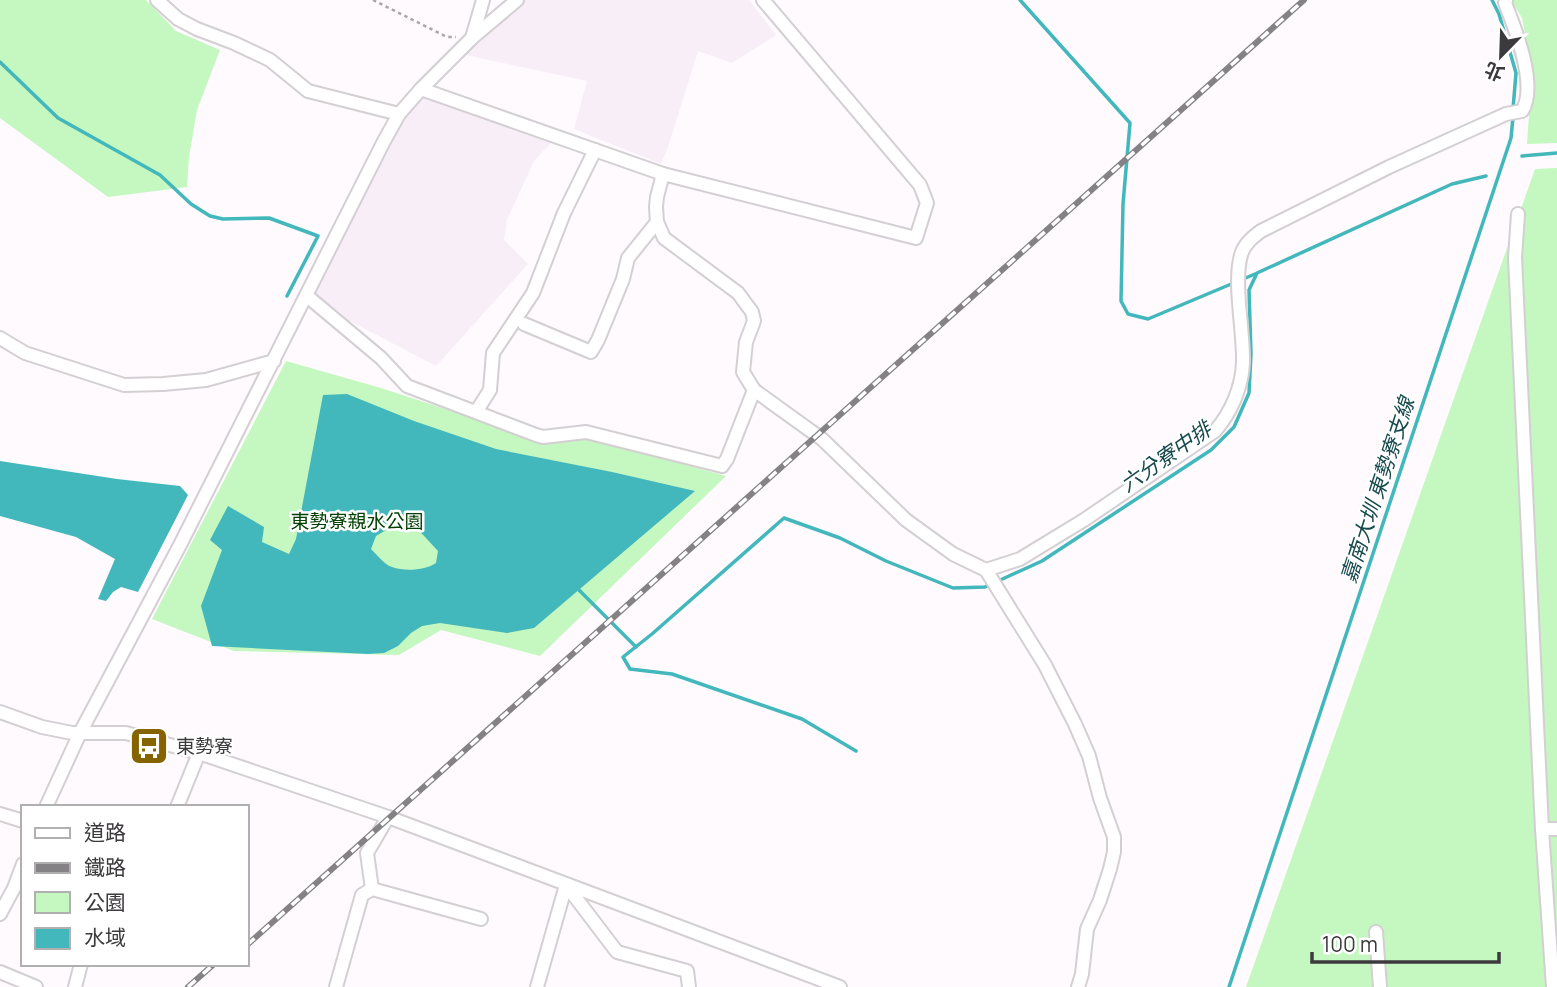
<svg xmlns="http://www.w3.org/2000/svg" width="1557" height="987" font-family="Manrope,'Noto Sans TC',sans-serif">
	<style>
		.built { fill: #f8eef8 }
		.green { fill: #c5f7c0 }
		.water { fill: #42b7bc; fill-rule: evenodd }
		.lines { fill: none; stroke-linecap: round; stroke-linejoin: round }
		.stream { stroke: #42b7bc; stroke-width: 3.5 }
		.minor-casing { stroke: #d3cfd3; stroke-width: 16 }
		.path { stroke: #aaa7aa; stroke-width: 2.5; stroke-dasharray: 3.5 3.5; stroke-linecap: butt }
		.minor { stroke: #fff; stroke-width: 12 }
		.rail-casing { stroke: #858285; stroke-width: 6 }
		.rail { stroke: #fff; stroke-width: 3.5; stroke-dasharray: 10; stroke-linecap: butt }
		.labels { text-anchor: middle; stroke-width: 5; stroke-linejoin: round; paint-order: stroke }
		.park-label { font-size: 19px; fill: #024003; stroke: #fff }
		.poi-label { font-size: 19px; fill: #3c3a3c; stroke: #fff; text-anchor: start }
		.water-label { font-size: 21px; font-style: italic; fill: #174a4d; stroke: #fff }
	</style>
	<rect width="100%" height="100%" fill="#fefafe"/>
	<g class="built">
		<path d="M522,0H749L776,35L732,63L698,51L668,147L661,164L574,129L587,81L461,54Z"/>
		<path d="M422,90L562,131L534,161L507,220L504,240L528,264L436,366L306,298L382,145Z"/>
	</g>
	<g class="green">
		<path d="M0,0H146L176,31L220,50L197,110L189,157L187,187L108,197L0,118Z"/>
		<path d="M1511,0H1557V143L1527,144L1532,71L1522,18Z"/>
		<path d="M1557,168V987H1246L1535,169Z"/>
		<path d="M286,361L381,388L538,439L585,437L726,476L540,656L441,630L399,655L234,651L152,619Z"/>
	</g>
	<g class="water">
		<path d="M347,394L414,421L496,449L612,472L695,491L534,628L507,633L440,623L422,626L411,633L398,646L384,653L368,654L212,646L201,606L222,550L210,540L228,506L264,527L262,542L289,554L296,539L323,395ZM401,521L412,523L438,551L436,563C426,570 405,572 392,567C385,565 377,555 371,549L376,536Z"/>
		<path d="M0,461L117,479L180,486L188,495L138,592L121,587L113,592L106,601L98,599L115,559L76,537L0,516Z"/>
	</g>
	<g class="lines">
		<g class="stream">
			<path d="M1020,0L1130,123L1123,204L1121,301L1128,314L1148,319L1255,274"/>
			<path d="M1492,0L1499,14L1516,73L1513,109"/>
			<path d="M0,62L58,118L160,175L191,204L210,216L223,219L269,218L318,236L287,296"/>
			<path d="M1522,156L1557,153"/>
			<path d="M998,581L1042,561L1211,450L1234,427L1249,393L1251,354L1249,290L1257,273L1452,184L1486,176"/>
			<path d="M579,590L636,647"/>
			<path d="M856,751L802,719L672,674L630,669L623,657L652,634L784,518L840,538L886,561L953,588L985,587L991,584"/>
			<path d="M1229,987L1511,138L1513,117"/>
		</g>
		<g class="minor-casing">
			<g id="minor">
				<path d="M157,0L178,19L197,29L234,43L270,60L308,91L399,114"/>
				<path d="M472,38L483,0"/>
				<path d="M421,89L663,174L916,238L927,203L920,185L763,0"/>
				<path d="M1518,214L1515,258L1542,829L1553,987"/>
				<path d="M307,296L381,358L407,386L536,435L543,437L586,432L722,466L727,459L754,390L743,372L746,342L754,321L752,312L738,293L664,238L657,222L656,207L657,197L663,174"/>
				<path d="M524,324L591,352L598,340L623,279L628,258L657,222"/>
				<path d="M0,338L25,353L124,385L163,384L206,380L274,361"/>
				<path d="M754,390L822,439L906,520L953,554L986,570L1020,559L1084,520L1215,431C1231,413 1242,387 1243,363C1244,331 1233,284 1241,255C1244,244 1253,237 1261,231L1389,167L1506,114L1522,111C1538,86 1515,28 1505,3L1506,0"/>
				<path d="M476,412L490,390L493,353L533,293L564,213L595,150"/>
				<path d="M986,570L1045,665L1075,724L1089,756L1100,798L1114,837V852L1110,869L1100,900L1087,929L1082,974L1078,987"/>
				<path d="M0,712L42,727L72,733H126L199,753L388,817L840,987"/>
				<path d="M46,807L80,733L180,545L383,143L399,114L421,89L472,38L517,0"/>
				<path d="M177,807L199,753"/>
				<path d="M0,814L23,821"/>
				<path d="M1542,829H1557"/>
				<path d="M372,889L481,919"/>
				<path d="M0,914L14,888L23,864"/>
				<path d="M1376,932L1380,987"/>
				<path d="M0,972L36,987"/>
				<path d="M75,987L81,964"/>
				<path d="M336,987L362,895L372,889L367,853L388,817"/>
				<path d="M537,987L566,885L617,952L687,971L689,987"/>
			</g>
		</g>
		<path class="path" d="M373,0L447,37H456"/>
		<use href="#minor" class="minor"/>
		<g class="rail-casing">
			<g id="rail">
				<path d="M247,945L1304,0"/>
				<path d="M188,987L214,964"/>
			</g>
		</g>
		<use href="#rail" class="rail"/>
	</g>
	<defs>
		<g id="bus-square" transform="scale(2.0125)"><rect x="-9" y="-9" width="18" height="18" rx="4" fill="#856400" stroke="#fff"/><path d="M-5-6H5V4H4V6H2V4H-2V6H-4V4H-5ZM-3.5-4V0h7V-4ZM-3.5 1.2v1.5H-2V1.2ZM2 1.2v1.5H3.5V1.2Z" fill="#fff"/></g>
	</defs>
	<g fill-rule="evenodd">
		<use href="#bus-square" x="149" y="746"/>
	</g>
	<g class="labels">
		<g class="park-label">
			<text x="357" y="528">東勢寮親水公園</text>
		</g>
		<g class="poi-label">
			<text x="176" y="753">東勢寮</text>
		</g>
		<g class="water-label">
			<text transform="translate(1166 457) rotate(-35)" y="7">六分寮中排</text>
			<text transform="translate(1378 490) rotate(-72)" y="7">嘉南大圳 東勢寮支線</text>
		</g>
	</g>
	<rect x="21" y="805" width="228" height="161" fill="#ffffff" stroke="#b1b0b1" stroke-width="2"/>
	<rect x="35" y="828" width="35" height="10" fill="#ffffff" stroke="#b1b0b1" stroke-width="2"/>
	<text x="84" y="840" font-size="21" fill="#3c3a3c">道路</text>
	<rect x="35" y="863" width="35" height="10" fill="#858285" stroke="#b1b0b1" stroke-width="2"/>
	<text x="84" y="875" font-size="21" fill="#3c3a3c">鐵路</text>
	<rect x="35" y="892" width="35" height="21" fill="#c5f7c0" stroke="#b1b0b1" stroke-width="2"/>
	<text x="84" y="910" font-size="21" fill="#3c3a3c">公園</text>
	<rect x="35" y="928" width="35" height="21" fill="#42b7bc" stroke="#b1b0b1" stroke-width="2"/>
	<text x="84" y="945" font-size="21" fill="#3c3a3c">水域</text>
	<g transform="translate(1501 56) rotate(203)" stroke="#ffffff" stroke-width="5" paint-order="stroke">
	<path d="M0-5L12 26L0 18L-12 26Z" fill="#3c3a3c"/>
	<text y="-10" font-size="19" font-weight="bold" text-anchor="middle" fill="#3c3a3c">北</text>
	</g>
	<path d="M1312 952v10h187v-10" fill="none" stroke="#3c3a3c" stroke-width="3.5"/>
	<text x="1322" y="952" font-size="21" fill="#3c3a3c" stroke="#ffffff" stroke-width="5" paint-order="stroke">100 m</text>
</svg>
